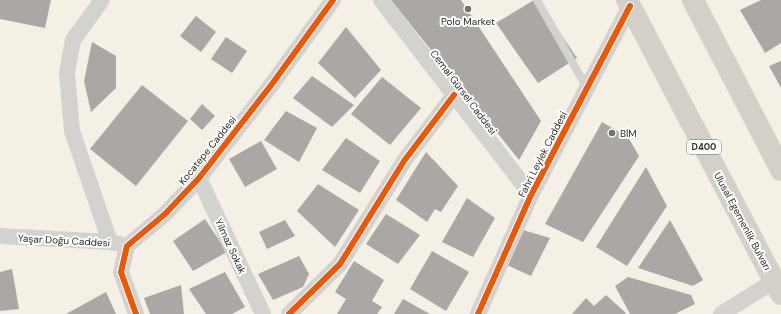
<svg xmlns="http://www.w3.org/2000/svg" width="781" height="314" font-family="'DM Sans',sans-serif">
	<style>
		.building { fill: #aaa7a5 }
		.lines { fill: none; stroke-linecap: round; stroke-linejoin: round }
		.lane { stroke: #d3d2ce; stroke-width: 8 }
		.street { stroke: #d3d2ce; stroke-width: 16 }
		.highway { stroke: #d5d0c7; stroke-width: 22 }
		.cycleway-casing { stroke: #fff; stroke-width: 8 }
		.cycleway { stroke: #e8590c; stroke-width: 6 }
		.poi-dot { fill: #747168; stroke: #fff; stroke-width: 1.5 }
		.labels { text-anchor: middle; stroke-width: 4; stroke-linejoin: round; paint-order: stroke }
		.shield { fill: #fff; stroke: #6d6b66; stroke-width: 1 }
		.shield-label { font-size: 9px; font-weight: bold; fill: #2f2c25 }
		.poi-label { font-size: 10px; fill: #2f2c25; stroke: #fff }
		.street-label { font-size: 10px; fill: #2f2c25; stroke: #fff }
	</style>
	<rect width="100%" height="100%" fill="#f5f0e5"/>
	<g class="building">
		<path d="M0,0H51L45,28L0,19Z"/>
		<path d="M391,0H461L541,121L519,160Z"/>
		<path d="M534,0H538L577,58L538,83L496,23Z"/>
		<path d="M761,0H781V43L765,53L740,10Z"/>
		<path d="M196,16L216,32L201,52L180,36Z"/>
		<path d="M346,27L381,70L355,98L318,63Z"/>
		<path d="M226,37L247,51L232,73L211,59Z"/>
		<path d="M92,42L116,56V88L91,112L84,81Z"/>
		<path d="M781,61V88L769,66Z"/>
		<path d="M312,76L354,105L332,127L293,98Z"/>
		<path d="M382,77L421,108L390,145L351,114Z"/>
		<path d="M142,85L188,121L136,186L90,149Z"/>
		<path d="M202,104L215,116L202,130L190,119Z"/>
		<path d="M286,111L317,128L299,162L264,140Z"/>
		<path d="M602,122L628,137L639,156L583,242L545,224Z"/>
		<path d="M346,138L380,161L360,193L322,170Z"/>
		<path d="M261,141L277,169L245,187L229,159Z"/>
		<path d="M426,152L458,186L441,212L435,209L427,222L396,200Z"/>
		<path d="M646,167L667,206L627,266L596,247Z"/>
		<path d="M318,184L359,210L335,247L297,211Z"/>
		<path d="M467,198L495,218L473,257L442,242Z"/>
		<path d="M386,214L420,235L398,264L366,244Z"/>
		<path d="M205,219L227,252L193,271L173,241Z"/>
		<path d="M285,220L295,236L267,249L259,232Z"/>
		<path d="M670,220L703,280L693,286L638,268Z"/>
		<path d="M523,230L550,238L531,276L507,265Z"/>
		<path d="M432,251L469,272L446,311L410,289Z"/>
		<path d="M299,256L309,274L303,287L273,300L258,274Z"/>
		<path d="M354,261L384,280L372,301L382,307L377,314H337L346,299L335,292Z"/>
		<path d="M12,269L19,309L0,311V272Z"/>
		<path d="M225,272L245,307L232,314H206L189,289Z"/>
		<path d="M628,277L691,295L695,304L675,314H630L615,286Z"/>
		<path d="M181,285L184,314H150L144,298Z"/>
		<path d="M106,292L116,314H66Z"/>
		<path d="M606,295L626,313L625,314H572L586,298L594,306Z"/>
		<path d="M403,299L430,314H394Z"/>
	</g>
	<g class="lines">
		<path class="lane" d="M537,0L587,88"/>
		<g class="street">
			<path d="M102,0L73,40L67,73L72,131L110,242"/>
			<path d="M381,0L531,195"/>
			<path d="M199,178L263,314"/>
			<path d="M0,236L110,242L120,244"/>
			<path d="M136,314L121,272L127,246L165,214L199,178L272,84L333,0"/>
			<path d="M289,314L340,264L404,161L454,95"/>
			<path d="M478,314L531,195L630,6"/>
			<path d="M721,314L774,281"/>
		</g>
		<g class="highway">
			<path d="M627,0L781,294"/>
			<path d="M693,0L781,170"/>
		</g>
		<g class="cycleway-casing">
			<g id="cycleway">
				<path d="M136,314L121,272L127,246L165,214L199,178L272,84L333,0"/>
				<path d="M289,314L340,264L404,161L454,95"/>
				<path d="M478,314L531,195L630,6"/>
			</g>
		</g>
		<use href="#cycleway" class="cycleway"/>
	</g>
	<g class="poi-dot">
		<circle cx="468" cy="9" r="4"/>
		<circle cx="612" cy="133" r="4"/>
	</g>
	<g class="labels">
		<rect class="shield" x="687" y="140" width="34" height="14" rx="3"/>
		<g class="shield-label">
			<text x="704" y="150">D400</text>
		</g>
		<g class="poi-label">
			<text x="468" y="25">Polo Market</text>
			<text x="620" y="137" text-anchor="start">BİM</text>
		</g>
		<g class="street-label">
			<text transform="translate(464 92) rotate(53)" y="4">Cemal Gürsel Caddesi</text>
			<text transform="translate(207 150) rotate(-51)" y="4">Kocatepe Caddesi</text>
			<text transform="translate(542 154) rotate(-63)" y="4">Fahri Leylek Caddesi</text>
			<text transform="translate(743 221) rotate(62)" y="4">Ulusal Egemenlik Bulvarı</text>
			<text transform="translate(64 240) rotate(3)" y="4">Yaşar Doğu Caddesi</text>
			<text transform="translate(231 246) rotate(65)" y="4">Yilmaz Sokak</text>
		</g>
	</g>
</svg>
